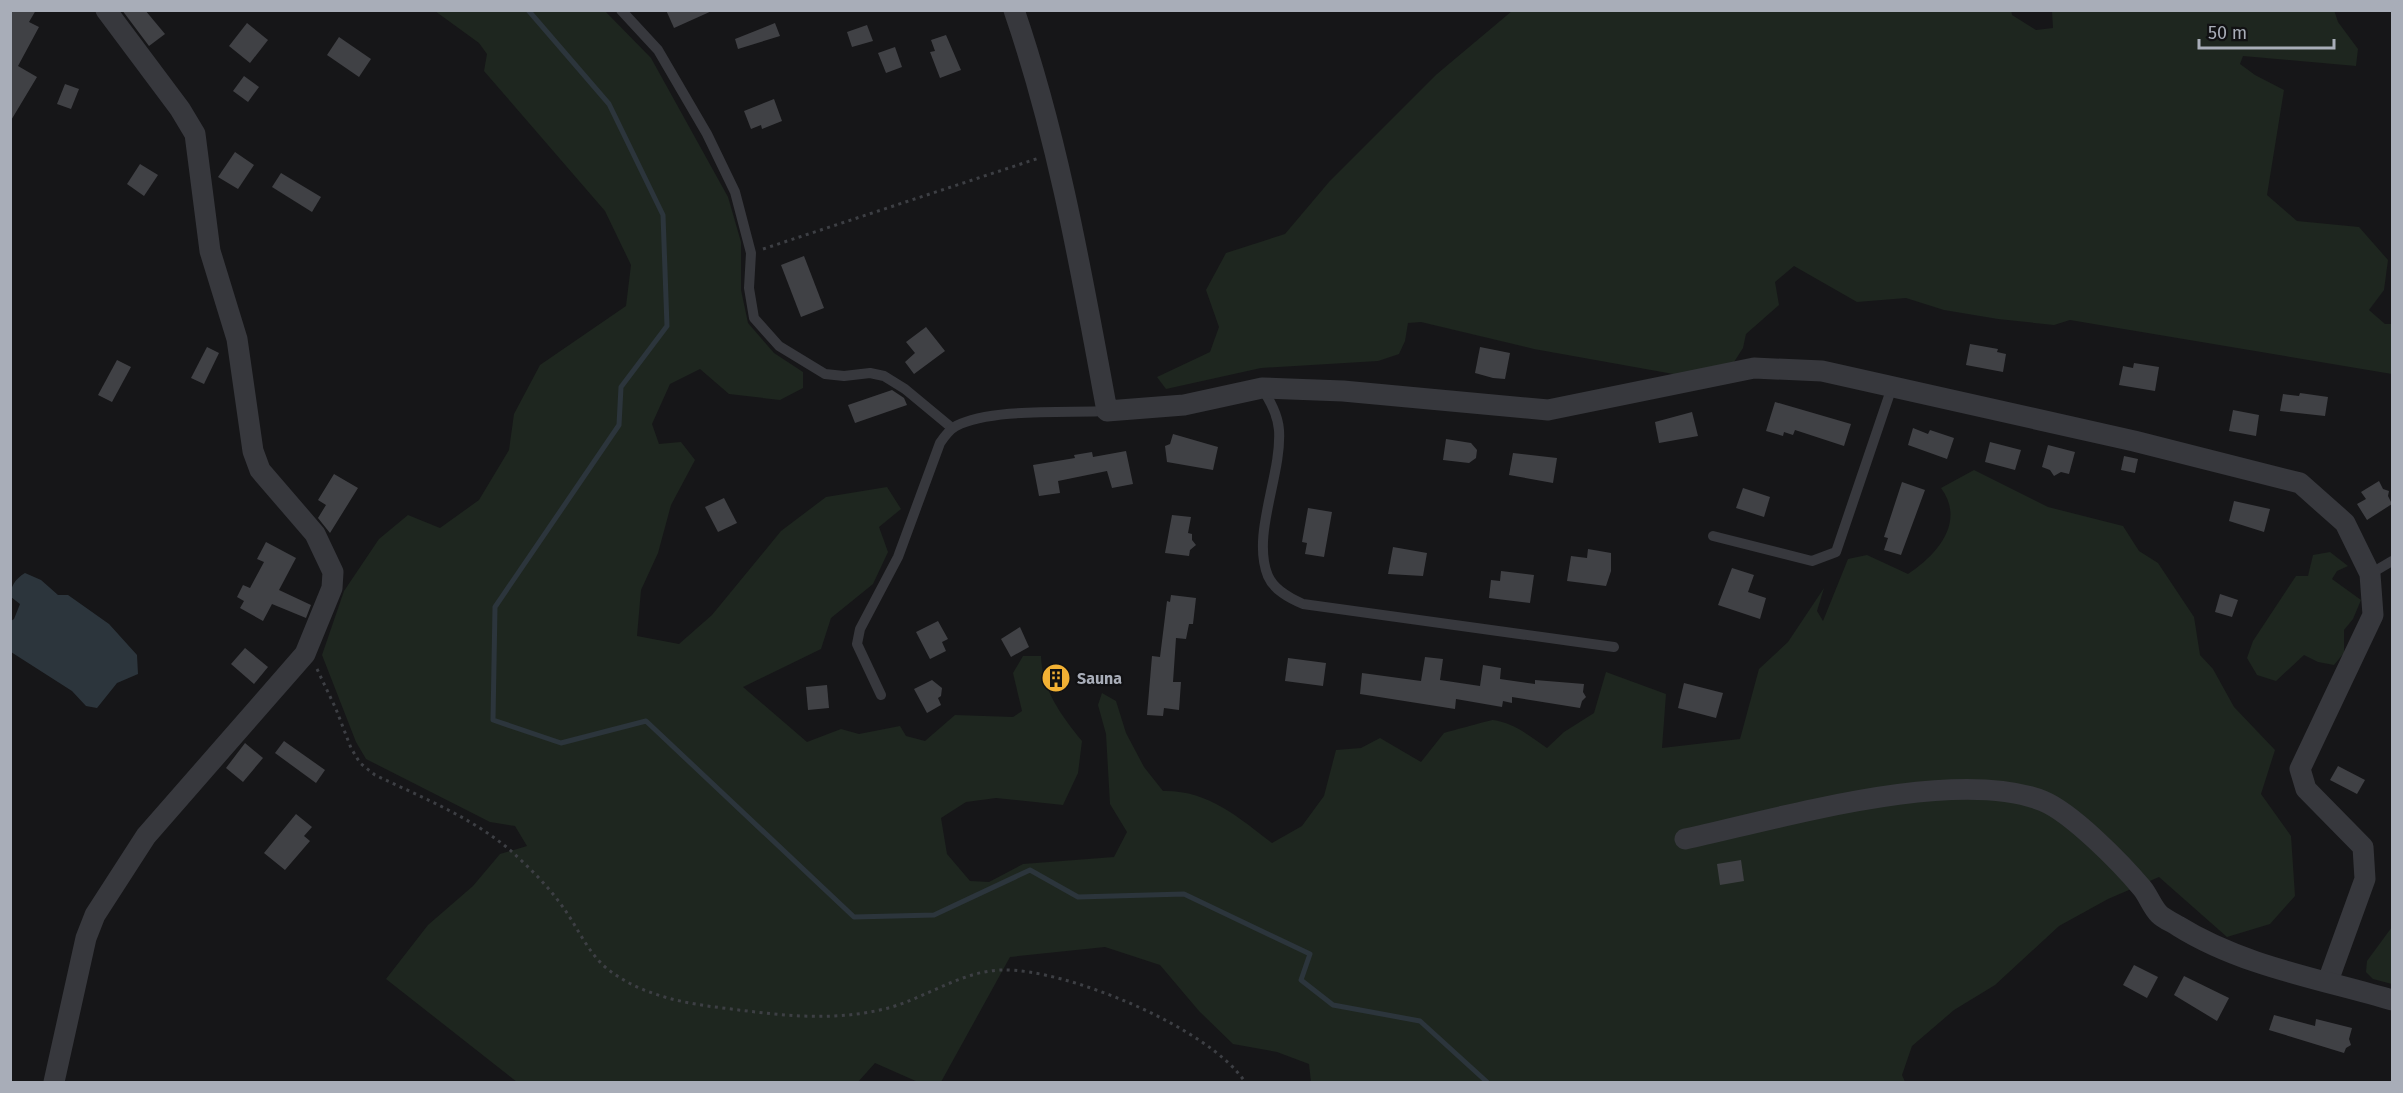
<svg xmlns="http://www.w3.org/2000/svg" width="2403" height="1093" font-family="'Fira Sans',sans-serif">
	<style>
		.green { fill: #1e261f }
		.water { fill: #2c353c }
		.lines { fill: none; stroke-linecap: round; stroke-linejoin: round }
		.stream { stroke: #2c353c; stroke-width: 5 }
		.building { fill: #404145 }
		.path { stroke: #3d3f44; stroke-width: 3; stroke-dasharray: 3 4.5; stroke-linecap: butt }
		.lane { stroke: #37383d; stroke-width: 10 }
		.street { stroke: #37383d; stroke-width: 21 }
		.labels { text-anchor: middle; stroke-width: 4.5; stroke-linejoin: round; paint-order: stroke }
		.poi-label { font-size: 16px; font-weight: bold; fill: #a8adb8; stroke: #111113; text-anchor: start }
	</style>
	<rect width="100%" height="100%" fill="#161618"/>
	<g class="green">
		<path d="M2011,10L2012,15L2036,30L2053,28L2052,11L2334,10L2338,22L2358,49L2356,66L2243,56L2240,64L2255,75L2284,90L2267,195L2297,221L2359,227L2388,260L2384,290L2369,310L2385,324H2392V374L2070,320L2054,325L1998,319L1944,310L1906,298L1857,302L1794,266L1775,282L1779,305L1746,334L1743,348L1734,362L1679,375L1534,349L1421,322L1408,323L1405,341L1399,354L1378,361L1261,368L1166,389L1157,377L1210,352L1219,327L1206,290L1226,253L1285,234L1329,182L1437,74L1512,11Z"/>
		<path d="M435,11H605L651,58L728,197L741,242V290L748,323L774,353L803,372V388L780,400L729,394L700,369L670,384L652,424L659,444L681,442L695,460L671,505L658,553L641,590L637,636L679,644L712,615L781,531L826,497L887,487L901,509L879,527L888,552L873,584L831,618L821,649L743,687L807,742L841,729L859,734L900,726L906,736L925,741L955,715L1013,717L1022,711L1013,673L1023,656H1041C1042,690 1061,715 1082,741L1078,773L1063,805L996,798L966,802L941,818L947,854L970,881L989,882L1023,864L1114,857L1127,832L1110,804L1106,734L1098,705L1102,693L1116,701L1126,733L1144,767L1163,791C1208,790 1238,817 1272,843L1302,826L1324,796L1336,750L1361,748L1380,738L1421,762L1444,733C1451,731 1491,720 1493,720C1514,723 1530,736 1547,748L1564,732L1594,713L1606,672L1666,694L1662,748L1740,739L1759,669L1788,642L1824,588L1817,611L1823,621L1848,559L1867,555L1908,574C1937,555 1966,522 1941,488L1974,470L2048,507L2123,526L2139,551L2158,563L2194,617L2200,655L2213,669L2234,707L2275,750L2261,794L2291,836L2295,896L2270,924L2227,937L2159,877L2108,899L2059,926L1995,985L1954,1010L1912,1046L1902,1075L1905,1082H1311L1309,1064L1277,1052L1233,1044L1199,1011L1160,965L1105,947L1010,957L941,1082H918L875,1063L858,1082H517L386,979L428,925L473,886L500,854L527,846L515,826L490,822L366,759L356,742L322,655L344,591L379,539L408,515L440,528L479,500L509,450L514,414L540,365L626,306L631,265L605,211L484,71L487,54L479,43Z"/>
		<path d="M2330,552L2348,566L2337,571L2332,579L2361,600L2353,619L2344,630V653L2334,665L2318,662L2304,655L2276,681L2257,675L2247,658L2253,641L2296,576H2308L2313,555Z"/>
		<path d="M2392,927V984L2373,979L2366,972L2367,961Z"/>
	</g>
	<path class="water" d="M25,573L41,580L58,595H68L109,624L137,655L138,674L117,683L97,708L86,706L72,691L11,652V621L14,619L20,604L11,597C10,587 15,579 25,573Z"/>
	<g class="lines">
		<path class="stream" d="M528,10L609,104L663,215L667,326L621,387L619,425L495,607L493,720L561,743L646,721L854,917L934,915L1030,870L1078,897L1184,894L1310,954L1301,980L1333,1005L1420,1021L1487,1082"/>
	</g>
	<g class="building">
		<path d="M10,10H36L29,22L39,27L18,66L37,77L10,122Z"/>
		<path d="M122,10H145L165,34L149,46Z"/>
		<path d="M666,10H714L674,28Z"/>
		<path d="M247,23L268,40L250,63L229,46Z"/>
		<path d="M775,23L780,36L738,49L735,39Z"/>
		<path d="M867,25L873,41L852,47L847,32Z"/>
		<path d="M946,35L961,70L940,78L930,52L935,51L931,40Z"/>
		<path d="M339,37L371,59L359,77L327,55Z"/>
		<path d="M895,47L902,67L886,73L878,53Z"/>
		<path d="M244,76L259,87L248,102L233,91Z"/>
		<path d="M65,84L79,89L71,109L57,104Z"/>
		<path d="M774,99L782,121L762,129L761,125L751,129L744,111Z"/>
		<path d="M235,152L254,165L238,189L218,177Z"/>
		<path d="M140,164L158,175L144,196L127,184Z"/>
		<path d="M281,173L321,197L312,212L272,187Z"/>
		<path d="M804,256L824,308L801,317L781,265Z"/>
		<path d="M926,327L945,351L914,374L905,362L915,353L906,342Z"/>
		<path d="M1970,344L1998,349L1997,352L2006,354L2003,372L1966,365Z"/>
		<path d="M207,347L219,353L204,384L191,378Z"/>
		<path d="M1480,347L1510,353L1505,379L1493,378L1475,373Z"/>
		<path d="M117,360L131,367L112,402L98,395Z"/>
		<path d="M2134,363L2159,367L2155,391L2119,385L2123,366L2133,368Z"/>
		<path d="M892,390L904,398L907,405L855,423L848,405Z"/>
		<path d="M2300,393L2328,397L2325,416L2280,411L2283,394L2299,396Z"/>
		<path d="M1775,402L1851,424L1844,446L1795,430L1793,435L1784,432L1783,436L1766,431Z"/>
		<path d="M2233,410L2259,415L2256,436L2229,431Z"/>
		<path d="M1692,412L1698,436L1659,443L1655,422Z"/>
		<path d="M1913,428L1928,434L1930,430L1954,438L1947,459L1908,445Z"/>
		<path d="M1173,434L1218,447L1213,470L1167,462L1165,446L1170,444Z"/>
		<path d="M1446,439L1471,443L1477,450L1476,458L1469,463L1443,460Z"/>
		<path d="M1990,442L2021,450L2015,470L1985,462Z"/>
		<path d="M2048,445L2075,452L2069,474L2061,472L2054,476L2050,470L2042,467Z"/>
		<path d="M1126,451L1133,484L1112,488L1107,471L1058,481L1060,493L1039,496L1033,465L1075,458L1074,455L1092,452L1093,457Z"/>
		<path d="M1513,453L1557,458L1553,483L1509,475Z"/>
		<path d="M2124,456L2138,459L2135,473L2121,470Z"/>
		<path d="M334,474L358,488L330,533L318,518L326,505L318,500Z"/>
		<path d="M2379,481L2383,489L2389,491L2388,496L2392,504L2367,520L2357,504L2366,499L2361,492Z"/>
		<path d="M1902,482L1925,490L1901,555L1884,550L1888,538L1884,537Z"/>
		<path d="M1743,488L1770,497L1764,517L1736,508Z"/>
		<path d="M724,498L737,523L718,532L705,507Z"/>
		<path d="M2234,501L2270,509L2264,532L2229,521Z"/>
		<path d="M1308,508L1332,512L1324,557L1305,554L1307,543L1302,542Z"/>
		<path d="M1172,515L1191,517L1188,533L1192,534V540L1196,545L1190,550L1189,556L1165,553Z"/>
		<path d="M266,542L296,558L279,590L311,605L306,618L272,604L263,621L240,608L244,601L237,597L243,585L250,588L264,562L257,559Z"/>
		<path d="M1393,547L1427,553L1423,576L1388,574Z"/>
		<path d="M1588,549L1611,553V571L1606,586L1567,581L1571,556L1587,558Z"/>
		<path d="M1732,568L1754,575L1748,592L1766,598L1760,619L1718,605Z"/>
		<path d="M1501,571L1534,575L1530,603L1489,598L1491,580L1500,581Z"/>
		<path d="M2220,594L2238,600L2232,617L2215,612Z"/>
		<path d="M1171,595L1196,598L1193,624H1189L1186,639L1176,638L1173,682H1181L1179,710L1164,708L1163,716L1147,715L1152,656L1160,657L1167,601L1170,602Z"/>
		<path d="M938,621L948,639L942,642L946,651L930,659L916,632Z"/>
		<path d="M1020,627L1029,647L1011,657L1001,639Z"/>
		<path d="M245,648L268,667L254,684L231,664Z"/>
		<path d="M1425,657L1443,659L1440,680L1480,686L1483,665L1501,668L1500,679L1535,684V680L1584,684L1583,692L1586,697L1582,701L1580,708L1512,697V703L1503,701L1502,707L1456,699L1455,709L1360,694L1362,673L1421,681Z"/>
		<path d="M1288,658L1326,663L1323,686L1285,681Z"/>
		<path d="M1058,665L1067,684L1053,690L1045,673Z"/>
		<path d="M932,680L942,688L941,696L938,698L941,705L927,713L914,689Z"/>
		<path d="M1684,683L1723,693L1716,718L1678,708Z"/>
		<path d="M827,685L829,708L808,710L806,687Z"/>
		<path d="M284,741L325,770L316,783L275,753Z"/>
		<path d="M245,743L263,758L243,782L226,768Z"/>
		<path d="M2338,766L2365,780L2357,794L2330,780Z"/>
		<path d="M296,814L312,827L304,836L310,841L285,870L264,853Z"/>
		<path d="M1741,860L1744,881L1720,885L1717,864Z"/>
		<path d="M2134,965L2158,977L2147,998L2123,985Z"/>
		<path d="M2184,976L2229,998L2217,1021L2174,995Z"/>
		<path d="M2274,1015L2315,1026L2316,1019L2352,1028L2349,1039L2351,1045L2346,1048L2344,1053L2269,1030Z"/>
	</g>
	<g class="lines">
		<g class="path">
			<path d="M763,249L1039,158"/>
			<path d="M317,669L336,709L351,748L360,763L375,775C421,797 471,817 510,850C530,868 552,890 567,913C579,931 588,951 604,966C634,992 676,1002 715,1007C772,1014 827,1023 884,1009C923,1000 960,971 1002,970C1065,968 1210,1028 1245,1082"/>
		</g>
		<g class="lane">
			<path d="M621,10L658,50L707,134L735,192L751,253L749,288L754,318L779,346L825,374L844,376L870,373L884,376L905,389L952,428"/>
			<path d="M1262,388C1270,401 1278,415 1279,430C1282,475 1251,535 1268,576C1274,590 1289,598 1303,604L1614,647"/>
			<path d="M1713,536L1812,561L1836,552L1892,387"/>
			<path d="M2370,574L2392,561"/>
			<path d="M881,695L857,644L860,629L898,557L940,443C944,437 949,430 956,426C991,408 1066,413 1107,411"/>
		</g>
		<g class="street">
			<path d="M1014,10C1059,141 1082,276 1107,411L1184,405L1262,388L1343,391L1548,410L1754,368L1822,371L2134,441L2300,483L2345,523L2370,574L2373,615L2300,769L2306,789L2363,847L2365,879L2328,981"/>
			<path d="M1685,839C1778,819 1955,766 2043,801C2072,813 2121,863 2142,888C2148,895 2152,907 2159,914C2164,919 2172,922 2178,926C2242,966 2321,979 2392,1000"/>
			<path d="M54,1082L86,938L95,915L146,836L305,654L332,588L333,572L315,534L260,470L253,451L237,339L210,251L195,134L180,109L106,10"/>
		</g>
	</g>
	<defs>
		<g id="building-disc" transform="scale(1.5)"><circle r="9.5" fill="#f2b134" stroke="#111113"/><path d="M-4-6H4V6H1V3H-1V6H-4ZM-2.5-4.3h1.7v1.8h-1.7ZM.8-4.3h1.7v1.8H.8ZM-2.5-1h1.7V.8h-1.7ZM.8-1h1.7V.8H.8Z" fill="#111"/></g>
	</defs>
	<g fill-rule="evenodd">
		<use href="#building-disc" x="1056" y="678"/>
	</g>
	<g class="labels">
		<g class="poi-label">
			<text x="1077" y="684">Sauna</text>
		</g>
	</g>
	<rect width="2403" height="1093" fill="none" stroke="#a8adb8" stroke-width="24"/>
	<path d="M2199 39v9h135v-9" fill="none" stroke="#a8adb8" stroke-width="3"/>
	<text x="2208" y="39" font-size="18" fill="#a8adb8" stroke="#111113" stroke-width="4.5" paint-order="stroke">50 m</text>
</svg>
